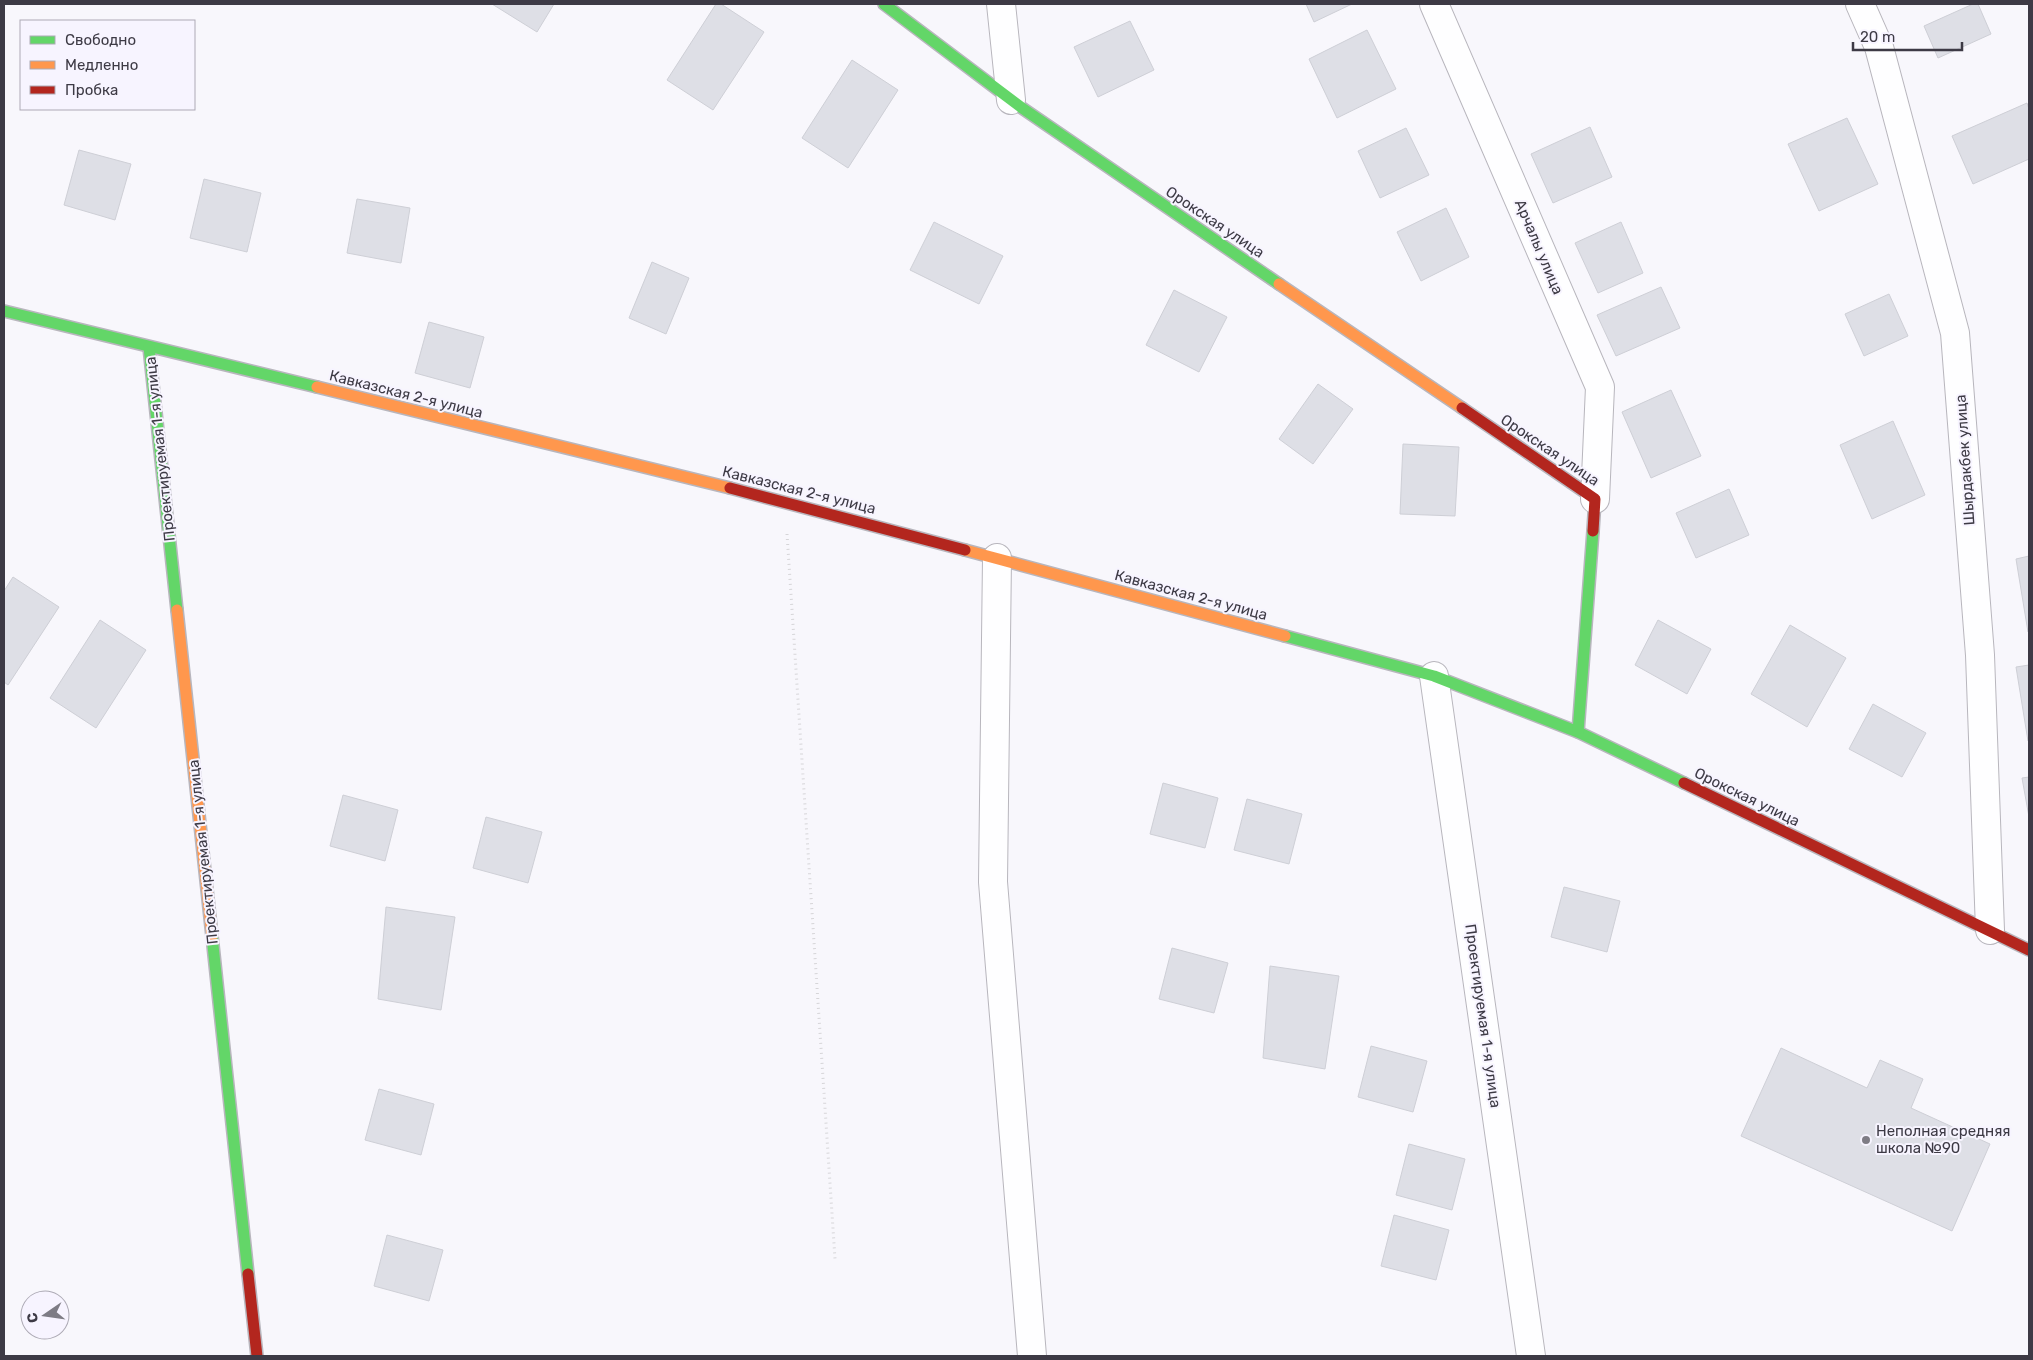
<svg xmlns="http://www.w3.org/2000/svg" width="2033" height="1360" font-family="Rubik,sans-serif">
	<style>
		.building { fill: #dedfe6; stroke: #cecfd6 }
		.lines { fill: none; stroke-linecap: round; stroke-linejoin: round }
		.street-casing { stroke: #b8b6bd; stroke-width: 30 }
		.fast-casing { stroke: #b8b6bd; stroke-width: 14 }
		.slow-casing { stroke: #b8b6bd; stroke-width: 14 }
		.jam-casing { stroke: #b8b6bd; stroke-width: 14 }
		.path { stroke: #d6d5d8; stroke-width: 3; stroke-dasharray: 1 4; stroke-linecap: butt }
		.street { stroke: #fefeff; stroke-width: 28 }
		.fast { stroke: #63d668; stroke-width: 11 }
		.slow { stroke: #ff974d; stroke-width: 11 }
		.jam { stroke: #b3261e; stroke-width: 11 }
		.poi-dot { fill: #7e7c85; stroke: #f7f4ff; stroke-width: 2 }
		.labels { text-anchor: middle; stroke-width: 4; stroke-linejoin: round; paint-order: stroke }
		.street-label { font-size: 15px; fill: #3d3a45; stroke: #f7f4ff }
		.poi-label { font-size: 15px; fill: #3d3a45; stroke: #f7f4ff; text-anchor: start }
	</style>
	<rect width="100%" height="100%" fill="#f8f7fc"/>
	<g class="building">
		<path d="M492,4H554L537,32Z"/>
		<path d="M716,4H721L764,32L713,110L667,80Z"/>
		<path d="M1306,4H1352L1314,22Z"/>
		<path d="M1973,4H1978L1991,34L1938,58L1924,26Z"/>
		<path d="M1130,21L1154,70L1098,97L1074,47Z"/>
		<path d="M1367,30L1396,89L1337,118L1309,59Z"/>
		<path d="M852,60L898,90L848,168L802,138Z"/>
		<path d="M2027,103L2029,109V159L1973,184L1952,136Z"/>
		<path d="M1847,118L1878,184L1819,211L1788,144Z"/>
		<path d="M1590,127L1612,177L1553,203L1531,154Z"/>
		<path d="M1406,128L1429,175L1380,198L1358,151Z"/>
		<path d="M79,150L131,164L115,220L64,205Z"/>
		<path d="M204,179L261,193L247,252L190,238Z"/>
		<path d="M357,199L410,208L401,263L347,253Z"/>
		<path d="M1446,208L1469,257L1421,281L1397,232Z"/>
		<path d="M934,222L1003,256L979,304L910,270Z"/>
		<path d="M1621,222L1643,273L1598,293L1575,243Z"/>
		<path d="M652,262L689,278L666,334L629,318Z"/>
		<path d="M1661,287L1680,328L1616,356L1597,315Z"/>
		<path d="M1174,290L1227,317L1199,372L1146,345Z"/>
		<path d="M1889,294L1908,336L1864,356L1845,314Z"/>
		<path d="M429,322L484,337L470,388L415,373Z"/>
		<path d="M1318,384L1353,409L1313,464L1279,439Z"/>
		<path d="M1671,390L1701,456L1651,478L1622,412Z"/>
		<path d="M1893,421L1925,495L1872,519L1840,445Z"/>
		<path d="M1403,444L1459,447L1455,516L1400,514Z"/>
		<path d="M1729,489L1749,535L1696,558L1676,513Z"/>
		<path d="M2029,556V632H2028L2016,559Z"/>
		<path d="M13,577L59,607L8,685L4,682V591Z"/>
		<path d="M100,620L146,650L96,728L50,698Z"/>
		<path d="M1658,620L1711,649L1687,694L1635,665Z"/>
		<path d="M1790,625L1846,658L1807,727L1751,694Z"/>
		<path d="M2029,665V740L2028,741L2016,667Z"/>
		<path d="M1873,704L1926,733L1902,777L1849,749Z"/>
		<path d="M2029,777V817L2022,778Z"/>
		<path d="M1163,783L1218,798L1205,848L1150,834Z"/>
		<path d="M343,795L398,810L385,861L330,846Z"/>
		<path d="M1247,799L1302,814L1289,864L1234,850Z"/>
		<path d="M486,817L542,832L528,883L473,868Z"/>
		<path d="M1564,887L1620,901L1607,952L1551,937Z"/>
		<path d="M386,907L455,917L441,1010L378,999Z"/>
		<path d="M1172,948L1228,963L1214,1013L1159,999Z"/>
		<path d="M1270,966L1339,976L1325,1069L1263,1058Z"/>
		<path d="M1371,1046L1427,1061L1413,1112L1358,1097Z"/>
		<path d="M1781,1048L1867,1088L1880,1060L1923,1079L1911,1108L1990,1144L1952,1231L1741,1136Z"/>
		<path d="M379,1089L434,1104L421,1155L365,1140Z"/>
		<path d="M1409,1144L1465,1159L1452,1210L1396,1195Z"/>
		<path d="M1394,1215L1449,1230L1436,1280L1381,1266Z"/>
		<path d="M387,1235L443,1250L429,1301L374,1286Z"/>
	</g>
	<g class="lines">
		<g class="street-casing">
			<g id="street">
				<path d="M1001,4L1011,100"/>
				<path d="M1434,4L1600,387L1595,499"/>
				<path d="M1860,4L1879,47L1955,333L1980,655L1990,930"/>
				<path d="M997,558L993,882L1032,1356"/>
				<path d="M1434,676L1531,1356"/>
			</g>
		</g>
		<g class="fast-casing">
			<g id="fast">
				<path d="M884,4L1022,108L1279,284"/>
				<path d="M4,311L317,387"/>
				<path d="M149,347L177,610"/>
				<path d="M1285,636L1434,676L1578,732L1684,783"/>
				<path d="M1578,732L1593,531"/>
				<path d="M212,936L248,1274"/>
			</g>
		</g>
		<g class="slow-casing">
			<g id="slow">
				<path d="M1279,284L1462,408"/>
				<path d="M317,387L730,488"/>
				<path d="M965,550L1285,636"/>
				<path d="M177,610L212,936"/>
			</g>
		</g>
		<g class="jam-casing">
			<g id="jam">
				<path d="M1462,408L1595,499L1593,531"/>
				<path d="M730,488L965,550"/>
				<path d="M1684,783L2029,950"/>
				<path d="M248,1274L257,1356"/>
			</g>
		</g>
		<path class="path" d="M787,534L835,1259"/>
		<use href="#street" class="street"/>
		<use href="#fast" class="fast"/>
		<use href="#slow" class="slow"/>
		<use href="#jam" class="jam"/>
	</g>
	<circle class="poi-dot" cx="1866" cy="1140" r="5"/>
	<g class="labels">
		<g class="street-label">
			<text transform="translate(1215 222) rotate(34)" y="5">Орокская улица</text>
			<text transform="translate(1539 247) rotate(67)" y="5">Арчалы улица</text>
			<text transform="translate(406 394) rotate(14)" y="5">Кавказская 2-я улица</text>
			<text transform="translate(160 449) rotate(-96)" y="5">Проектируемая 1-я улица</text>
			<text transform="translate(1550 450) rotate(34)" y="5">Орокская улица</text>
			<text transform="translate(1965 460) rotate(-94)" y="5">Шырдакбек улица</text>
			<text transform="translate(799 490) rotate(14)" y="5">Кавказская 2-я улица</text>
			<text transform="translate(1191 595) rotate(15)" y="5">Кавказская 2-я улица</text>
			<text transform="translate(1747 797) rotate(26)" y="5">Орокская улица</text>
			<text transform="translate(203 852) rotate(-96)" y="5">Проектируемая 1-я улица</text>
			<text transform="translate(1483 1016) rotate(82)" y="5">Проектируемая 1-я улица</text>
		</g>
		<g class="poi-label">
			<text x="1876" y="1136">Неполная средняя<tspan x="1876" dy="17">школа №90</tspan></text>
		</g>
	</g>
	<rect width="2033" height="1360" fill="none" stroke="#3d3a45" stroke-width="10"/>
	<rect x="20" y="20" width="175" height="90" fill="#f7f4ff" stroke="#adaab5"/>
	<rect x="30" y="36" width="25" height="8" fill="#63d668" stroke="#adaab5"/>
	<text x="65" y="45" font-size="15" fill="#3d3a45">Свободно</text>
	<rect x="30" y="61" width="25" height="8" fill="#ff974d" stroke="#adaab5"/>
	<text x="65" y="70" font-size="15" fill="#3d3a45">Медленно</text>
	<rect x="30" y="86" width="25" height="8" fill="#b3261e" stroke="#adaab5"/>
	<text x="65" y="95" font-size="15" fill="#3d3a45">Пробка</text>
	<g transform="translate(45 1315) rotate(257)"><circle r="24" fill="#f7f4ff" stroke="#adaab5"/>
	<path d="M0-4L9 19L0 12L-9 19Z" fill="#7e7c85"/>
	<text y="-8" font-size="14" font-weight="bold" text-anchor="middle" fill="#3d3a45">С</text>
	</g>
	<path d="M1853 42v8h109v-8" fill="none" stroke="#3d3a45" stroke-width="2.5"/>
	<text x="1860" y="42" font-size="15" fill="#3d3a45" stroke="#f7f4ff" stroke-width="4" paint-order="stroke">20 m</text>
</svg>
